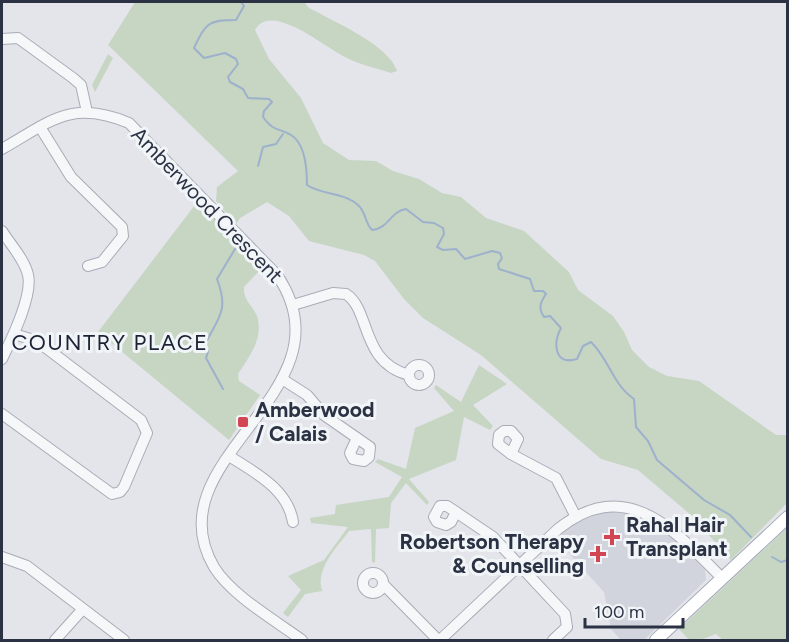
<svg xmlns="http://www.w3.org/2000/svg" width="789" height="642" font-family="Figtree,sans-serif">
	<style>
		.built { fill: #d1d4dd }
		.green { fill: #c7d5c3 }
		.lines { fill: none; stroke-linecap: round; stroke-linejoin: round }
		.stream { stroke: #9db1cc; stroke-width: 2 }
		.minor-casing { stroke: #a8acb6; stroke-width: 12 }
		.major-casing { stroke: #a2a9b7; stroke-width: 14 }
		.minor { stroke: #f6f7f9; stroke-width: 10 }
		.major { stroke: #fff; stroke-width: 12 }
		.poi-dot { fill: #d24654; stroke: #f2f5f8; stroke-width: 2 }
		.labels { text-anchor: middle; stroke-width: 6; stroke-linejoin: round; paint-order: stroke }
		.street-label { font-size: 21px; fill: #2a3244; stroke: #f2f5f8 }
		.poi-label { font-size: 21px; font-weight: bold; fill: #2a3244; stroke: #f2f5f8; text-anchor: start }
		.neighbourhood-label { font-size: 22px; letter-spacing: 1.5px; fill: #1c2335; stroke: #f2f5f8 }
	</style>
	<rect width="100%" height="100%" fill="#e3e5eb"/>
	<path class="built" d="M606,511L632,514L653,522L671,534L705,570L706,580L644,640H621L611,629L604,592L556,539L571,525Z"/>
	<g class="green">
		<path d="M135,2H304L309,8C333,21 389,45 397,71L391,73C377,68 360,65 347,58C327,49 271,0 255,30L269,59L301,98L323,143L349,160L376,161L393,171L419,179L442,193L461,197L486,218L524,231L569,272L578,290L613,316L624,332L632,350L649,367L667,376L699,381L776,435H787V503L731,560L692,516L638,470L601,459L481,355L423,318L404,299L375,261L364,255L309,241L289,216L267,202L240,218L236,224L216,201L217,187L238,171L108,45Z"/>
		<path d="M108,54L113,58L95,92L92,85Z"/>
		<path d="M198,201L261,269L244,287C243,301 252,304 257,316C264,338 249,357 238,374L239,381L260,395L229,440L98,332Z"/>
		<path d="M479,365L507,384L473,405L493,426L490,430L464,417L456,460L409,479L429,502L427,505L406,483L391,503L389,528L376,529L375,563L372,562L371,529L349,531C337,547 315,569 322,591L305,594L288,617L283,613L301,590L288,576L324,560L348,527L311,523L310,518L335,514L336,505L389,497L402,477L375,462L378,459L406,469L415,428L454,411L434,388L436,385L461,402Z"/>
		<path d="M787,528V640H723L716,634L700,640H689L679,629Z"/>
	</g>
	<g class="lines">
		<g class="stream">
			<path d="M241,2L244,6L236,20C208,20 206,23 194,48L204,58L225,53L236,59L238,64L228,77L230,82L243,89L248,98L269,99L272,102L264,111L263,117C275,133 278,127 291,135C306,144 307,170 307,185C321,195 345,192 359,206C366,213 365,223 372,230C388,229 391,211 406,209L423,222L434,223L443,228L444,234L437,247L443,250L456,249L465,259L492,251L500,253L502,258L498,264L499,269L530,279L534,291H543L546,294C540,303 538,308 544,317L550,316L561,328C553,343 554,366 577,359L583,346L591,342C609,359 613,385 634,399L636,427L648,441L657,460L704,500L730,515L751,537"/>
			<path d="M258,166L263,147L276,144L283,134"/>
			<path d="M223,389L206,358L208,352L205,344C219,317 229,310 217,279L235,249"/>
			<path d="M772,557L781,562L788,560"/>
		</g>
		<g class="minor-casing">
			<g id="minor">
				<path d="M2,39L18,38L73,78L81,85L87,112"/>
				<path d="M40,127L71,177L122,227L123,236L102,262L88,266"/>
				<path d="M2,149C51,121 71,99 129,123L277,275C357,392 150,458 214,567C231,595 276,621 302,640"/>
				<path d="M2,231C10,244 25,260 28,275C33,296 11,340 2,359"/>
				<path d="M293,305L333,293L346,294C371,310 360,362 409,375"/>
				<circle cx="419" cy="375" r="10"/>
				<path d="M282,379L307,395L324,415L357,438"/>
				<path d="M2,414L112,494L120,492L124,487L147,433L141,420L37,341L14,334"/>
				<path d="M504,431H511L518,439L511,454L498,444L499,435Z"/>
				<path d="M357,438L370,447L369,457L364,461L353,459L350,453Z"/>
				<path d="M511,454L556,478L576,517"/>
				<path d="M229,456C254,472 288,489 293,522"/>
				<path d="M440,506H447L456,512L451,522L446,525L437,522L434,517Z"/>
				<path d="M456,512L493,537L565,614L567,627L553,640"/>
				<path d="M2,557L27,566L124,640"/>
				<circle cx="373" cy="583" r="10"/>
				<path d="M383,584L438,640"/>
				<path d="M55,640L82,610"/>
				<path d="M440,640L558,529C627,474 675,531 722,578"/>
			</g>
		</g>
		<g class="major-casing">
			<path id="major" d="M656,640L788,517"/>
		</g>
		<use href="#minor" class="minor"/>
		<use href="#major" class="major"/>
	</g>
	<g class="poi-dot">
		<rect x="237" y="416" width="12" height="12" rx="3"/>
		<path d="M609 528h6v6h6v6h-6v6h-6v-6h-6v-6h6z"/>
		<path d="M595 545h6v6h6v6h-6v6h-6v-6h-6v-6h6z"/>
	</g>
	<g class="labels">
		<g class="street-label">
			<text transform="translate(207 205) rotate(46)" y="7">Amberwood Crescent</text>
		</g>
		<g class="poi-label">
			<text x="255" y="417">Amberwood<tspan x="255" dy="24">/ Calais</tspan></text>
			<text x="626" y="532">Rahal Hair<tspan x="626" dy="24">Transplant</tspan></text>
			<text x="584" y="549" text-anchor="end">Robertson Therapy<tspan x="584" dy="24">&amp; Counselling</tspan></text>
		</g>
		<g class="neighbourhood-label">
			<text x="110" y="350">COUNTRY PLACE</text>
		</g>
	</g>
	<rect width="789" height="642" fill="none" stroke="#2a3244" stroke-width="6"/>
	<path d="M585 618v9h98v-9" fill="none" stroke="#2a3244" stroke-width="3"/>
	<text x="594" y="618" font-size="18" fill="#2a3244" stroke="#f2f5f8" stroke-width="4.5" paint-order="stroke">100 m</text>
</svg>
